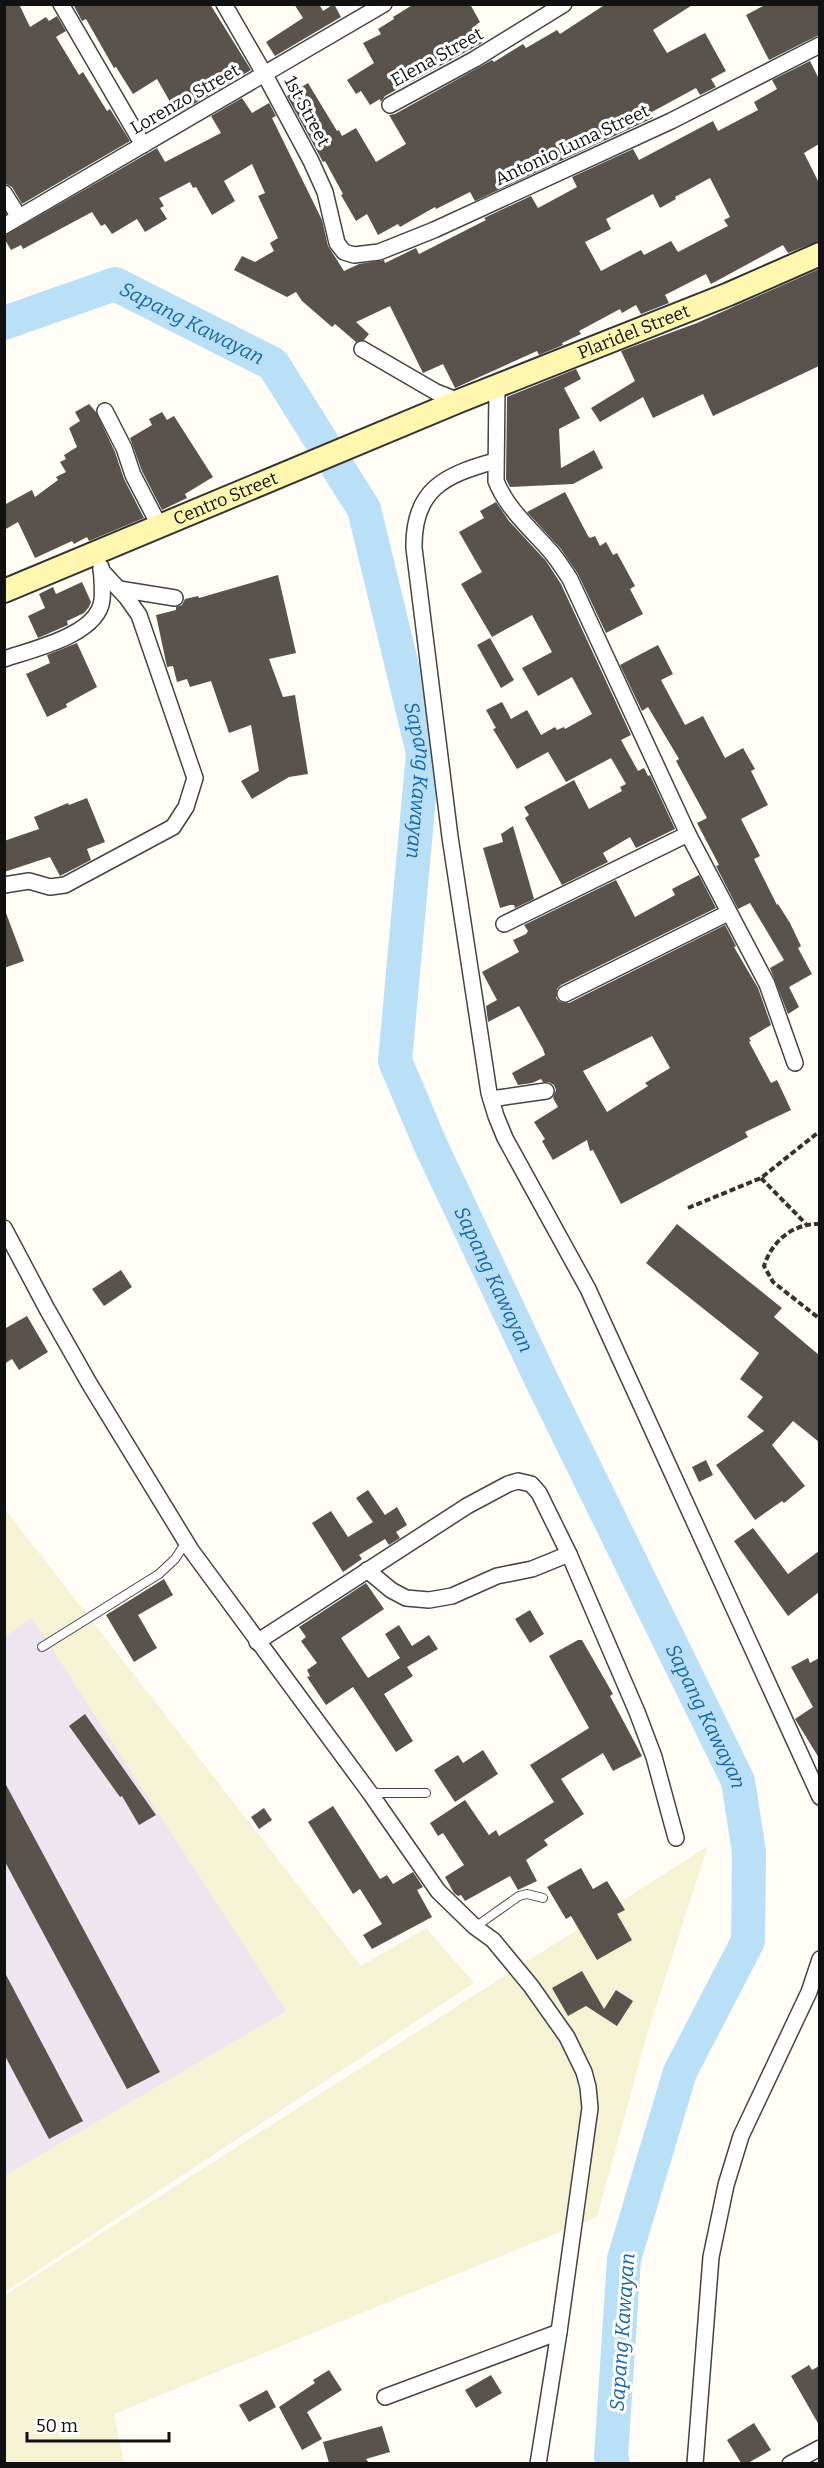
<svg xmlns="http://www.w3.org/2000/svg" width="824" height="2468" font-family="Bitter,serif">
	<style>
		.industrial { fill: #eee6ef }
		.farmland { fill: #f6f3d4 }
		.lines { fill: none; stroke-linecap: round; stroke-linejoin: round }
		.river { stroke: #b9e0f7; stroke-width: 34 }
		.building { fill: #5a524d; fill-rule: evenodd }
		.lane-casing { stroke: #444; stroke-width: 10 }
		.street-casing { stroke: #444; stroke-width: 18 }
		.secondary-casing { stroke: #333; stroke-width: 26 }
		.path { stroke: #333; stroke-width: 4; stroke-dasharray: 6 3; stroke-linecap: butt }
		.lane { stroke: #fff; stroke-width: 8 }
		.street { stroke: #fff; stroke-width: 15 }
		.secondary { stroke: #fff6b0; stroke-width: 22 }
		.labels { text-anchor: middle; stroke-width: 6; stroke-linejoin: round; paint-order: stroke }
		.street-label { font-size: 18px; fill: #111; stroke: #fff }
		.water-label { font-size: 20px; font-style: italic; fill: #1768a6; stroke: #fff }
	</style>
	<rect width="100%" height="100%" fill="#fffdf5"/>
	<path class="industrial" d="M32,1617L287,2011L5,2176V1636Z"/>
	<g class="farmland">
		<path d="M4,1508L361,1966L426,1928L474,1983L5,2292V2176L287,2011L32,1618L5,1636Z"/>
		<path d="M708,1846L648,2031L597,2217L114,2414L124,2463L5,2464V2295Z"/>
	</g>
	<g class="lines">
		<path class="river" id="s1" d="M4,323L115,284L273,364L364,509L423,753L395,1061L431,1146L541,1379L738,1781L749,1852L748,1941L680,2072L624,2259L611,2457L613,2464"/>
	</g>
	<g class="building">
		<path d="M4,4H19L30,27L46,17L49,21L57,16L66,31L56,37L79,75L83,72L107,111L110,109L130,141L22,204L12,187L4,183Z"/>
		<path d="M77,4H210L251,70L177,114L157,79L133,94L116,67L114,68L86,19L82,21L74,6Z"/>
		<path d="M294,4H319L323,11L334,4L341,17L275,56L266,42L303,18Z"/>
		<path d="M414,4H470L480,22L476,25L480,31L476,33L482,43L385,96L381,102L380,99L370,105L361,91L356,94L347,80L374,63L363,43L381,34L378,29L394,19L393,17Z"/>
		<path d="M606,4H694L653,30L667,53L705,33L726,71L711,79L716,87L700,95L696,88L650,113L653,118L475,201L470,192L436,209L435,207L400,227L398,224L378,235L367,214L356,221L341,195L343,194L325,161L323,162L287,96L308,83L337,131L339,130L342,136L356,128L376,162L406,144L389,115L395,114L492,60L494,62L523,44L526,48L557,30L560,34Z"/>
		<path d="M767,4H819V35L769,60L746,15Z"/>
		<path d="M810,61L819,79V144L804,153L819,183V241L788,253L783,245L711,284L706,274L665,295L669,303L641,314L636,305L622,313L620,309L579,331L581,334L562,343L563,345L539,355L537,351L455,388L443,364L423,373L390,306L356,322L369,334L364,340L356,342L335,324L332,327L302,301L296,292L287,297L234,270L242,256L255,262L274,251L270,243L278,238L258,196L265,193L252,164L224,181L235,201L212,215L196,187L193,188L190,182L159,198L164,206L160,208L167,219L145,232L137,219L112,234L105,224L101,226L92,212L23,249L21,245L11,250L4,238V236L157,148L165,162L221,133L211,116L242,98L252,113L269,103L276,116L272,118L322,220L328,246L344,271L359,264L384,260L385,263L416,248L419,254L486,220L484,218L531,196L538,208L577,187L572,177L633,149L639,160L713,121L718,131L758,110L754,102L777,89L772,80ZM710,178L730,217L724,220L728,226L678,252L671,241L644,255L641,250L601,271L585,242L611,229L606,219L653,194L660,208L676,199L675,197Z"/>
		<path d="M819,269V366L713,416L703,394L653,418L643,397L600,422L591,408L635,381L621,351L697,323Z"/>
		<path d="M576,369L581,379L564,388L580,418L559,429L561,468L594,450L603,468L573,484L510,487L506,479L507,397Z"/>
		<path d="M89,404L96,412L115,452L124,479L144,518L89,541L87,537L74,544L72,541L35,558L18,522L4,530V505L32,490L35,497L58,480L56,477L66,472L60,462L66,459L64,455L77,447L69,428L80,421L75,412Z"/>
		<path d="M162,412L167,420L174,416L213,477L185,494L187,498L162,510L142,471L130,438L152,425L149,419Z"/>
		<path d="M565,492L588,536L590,538L595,536L600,546L606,542L613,555L617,553L635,586L630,589L643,614L606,633L578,574L561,549L527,512Z"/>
		<path d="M496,502L509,521L546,561L561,584L631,735L621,740L638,771L644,768L648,776L650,775L675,829L636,848L630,837L603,853L608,862L562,885L525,818L529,815L524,807L574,780L589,809L622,791L620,787L626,784L611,758L566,782L548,752L517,769L493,729L496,728L486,710L502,702L511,719L527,710L541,735L555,727L557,730L564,727L565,729L592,714L572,677L538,696L522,668L552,652L532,615L492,637L461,584L482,572L459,532L484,518L480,511Z"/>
		<path d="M278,575L296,653L269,659L283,697L295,695L308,774L289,777L252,799L241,781L259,771L251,725L229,733L211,681L190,687L187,679L177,682L173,666L167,667L156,615L176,610V607L182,605L185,599L198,596L199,598Z"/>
		<path d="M82,582L91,602L89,607L84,613L67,621L68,625L38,638L28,616L45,608L39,594L53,587L56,594Z"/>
		<path d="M490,638L514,680L501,688L477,645Z"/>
		<path d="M77,643L97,687L66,704L67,707L47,717L26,674L50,663L47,655Z"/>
		<path d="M658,645L673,674L661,680L685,725L703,716L725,758L743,748L755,769L751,771L768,805L741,819L760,856L754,859L777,905L778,904L790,923L801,946L798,948L812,974L789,987L799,1007L788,1014L770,968L784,960L750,903L738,909L716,866L719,865L697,823L707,818L676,761L679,759L648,707L642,711L620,665Z"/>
		<path d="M87,798L105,842L87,849L91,860L60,876L50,857L4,872V841L39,829L34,817L68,803L69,805Z"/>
		<path d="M513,826L534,899L515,908L514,905H510L500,908L483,848L503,842L501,834Z"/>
		<path d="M699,875L716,908L561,985L557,989L556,998L560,1002L569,1003L725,925L736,946L734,947L758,988L771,1025L749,1038L751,1041L749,1042L771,1083L777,1080L791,1110L745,1132L748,1137L621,1204L593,1150L590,1151L587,1140L553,1160L542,1141L545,1139L534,1122L558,1107L553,1098L556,1090L554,1085L549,1082H543L541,1079L532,1083L518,1085L512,1073L545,1055L543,1049L519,1006L488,1022L486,1006L497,1000L482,972L519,952L513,940L526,934L528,931L524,925L616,880L635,917L675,895L672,889ZM652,1036L670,1068L645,1083L648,1086L607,1112L583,1071Z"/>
		<path d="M6,913L24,961L4,968V914Z"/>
		<path d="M677,1224L782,1308L774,1317L819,1355V1442L793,1421L772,1445L805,1486L784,1503L782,1501L755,1520L716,1465L764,1431L747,1417L763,1397L740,1379L759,1353L646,1263Z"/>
		<path d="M121,1270L132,1287L104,1306L92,1289Z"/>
		<path d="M27,1316L48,1352L19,1370L12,1359L4,1364V1329Z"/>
		<path d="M706,1460L713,1475L699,1482L692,1467Z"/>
		<path d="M368,1490L385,1515L397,1507L407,1525L396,1532L400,1538L389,1545L385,1539L359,1555L362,1559L343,1572L312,1523L331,1511L348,1537L373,1522L356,1498Z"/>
		<path d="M753,1528L788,1574L819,1551V1592L788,1616L734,1541Z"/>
		<path d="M164,1579L173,1595L138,1615L157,1648L134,1662L106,1615Z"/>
		<path d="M366,1583L384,1609L341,1638L368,1678L400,1658L385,1634L399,1625L412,1646L429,1635L438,1649L407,1667L413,1676L384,1694L413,1741L396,1752L353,1687L326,1705L307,1677L310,1676L307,1670L317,1663L301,1641L306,1637L299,1627Z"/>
		<path d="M530,1610L544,1634L530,1643L515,1619Z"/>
		<path d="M578,1640H582L613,1694L610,1696L642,1756L613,1771L603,1753L561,1779L584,1814L544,1840L548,1845L526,1860L537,1881L518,1890L510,1876L465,1901L461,1895L458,1896L454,1893L445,1877L464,1865L443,1833L438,1836L430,1823L465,1800L489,1835L496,1830L499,1836L554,1802L530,1765L589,1728L549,1656Z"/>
		<path d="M808,1658L810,1663L819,1658V1758L795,1719L813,1707L791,1667Z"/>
		<path d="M85,1714L156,1815L139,1825L122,1796L120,1797L69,1726Z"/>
		<path d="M483,1750L498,1774L455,1802L434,1770L458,1755L463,1763Z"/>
		<path d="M4,1781L160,2072L127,2089L4,1860Z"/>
		<path d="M333,1806L380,1879L387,1875L393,1884L413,1872L423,1887L417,1890L432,1917L372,1949L363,1935L382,1924L360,1889L353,1894L308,1822Z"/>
		<path d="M264,1808L272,1820L259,1829L251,1817Z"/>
		<path d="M581,1868L593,1889L607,1881L625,1910L617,1914L632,1940L597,1960L571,1916L566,1919L547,1887Z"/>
		<path d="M4,1971L83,2121L49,2139L4,2054Z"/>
		<path d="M582,1971L604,2009L616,1990L633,2001L617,2026L586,2006L568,2016L552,1988Z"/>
		<path d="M809,2365L812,2370L819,2366V2425L791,2376Z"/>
		<path d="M329,2370L342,2390L307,2412L322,2439L302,2450L279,2407L315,2383L313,2380Z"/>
		<path d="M491,2375L502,2393L476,2408L465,2390Z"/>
		<path d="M267,2390L276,2407L249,2422L239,2405Z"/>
		<path d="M754,2423L771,2450L748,2463H741L727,2440Z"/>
		<path d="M382,2426L390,2452L366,2459L369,2463H329L323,2442Z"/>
	</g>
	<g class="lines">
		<g class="lane-casing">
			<g id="lane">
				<path d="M42,1647L159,1574L175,1559L186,1542"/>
				<path d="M371,1793H426"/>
				<path d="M475,1927L519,1896L527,1894L543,1898"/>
			</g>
		</g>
		<g class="street-casing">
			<g id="street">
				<path d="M61,4L143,145"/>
				<path d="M224,4L265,75L311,161L325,192L337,243L344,252L354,255L379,252L434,230L671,121L820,45"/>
				<path d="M390,105L475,59L564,4"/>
				<path d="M4,193L19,217"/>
				<path d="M4,226L384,4"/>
				<path d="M362,349L436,392L459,401"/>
				<path d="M497,387L496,481C507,509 531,529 551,552C558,560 564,570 570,579L688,834L767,984L795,1063"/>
				<path d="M105,411L124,448L133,475L160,527"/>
				<path d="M495,461C445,475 413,489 414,548L450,837L489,1093L496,1116L505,1138L588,1289L820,1797"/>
				<path d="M119,589L175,598"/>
				<path d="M4,659C33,649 98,635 102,600C103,590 102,577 101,567"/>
				<path d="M4,885L29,881L50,887L65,885L173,827L186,807L195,778L139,615L127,598L101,570"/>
				<path d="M504,924L688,834"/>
				<path d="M565,994L728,913"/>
				<path d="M491,1099L546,1091"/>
				<path d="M4,1228L47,1309L89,1383L191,1550L370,1793L438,1891L475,1927L493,1940L531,1986L567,2037L584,2072L588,2087L590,2108L559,2332L538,2464"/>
				<path d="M367,1570L391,1590L406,1598L429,1600L452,1596L497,1576L532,1569L569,1554"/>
				<path d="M257,1642L467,1506L508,1484L518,1481L531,1484L539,1493L569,1554L637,1712L654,1757L676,1838"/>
				<path d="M385,2397L559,2332"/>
				<path d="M695,2464L711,2257L726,2185L741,2136L809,1992L820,1959"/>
				<path d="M790,2464L820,2448"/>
			</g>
		</g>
		<g class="secondary-casing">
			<g id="secondary">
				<path id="s2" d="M4,591L459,401L729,294L820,254"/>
			</g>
		</g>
		<g class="path">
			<path d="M761,1178L806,1224"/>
			<path d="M688,1208L761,1178L820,1131"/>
			<path d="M820,1224C793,1223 772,1241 764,1266L773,1282L820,1319"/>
		</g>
		<use href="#lane" class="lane"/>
		<use href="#street" class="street"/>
		<use href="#secondary" class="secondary"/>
	</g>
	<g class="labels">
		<g class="street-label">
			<text transform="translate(437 57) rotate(-29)" y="6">Elena Street</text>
			<text transform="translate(185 99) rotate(-30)" y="6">Lorenzo Street</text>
			<text transform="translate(307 111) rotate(62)" y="6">1st Street</text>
			<text transform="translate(572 145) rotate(-25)" y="6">Antonio Luna Street</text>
			<text dy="6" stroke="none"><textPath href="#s2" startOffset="681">Plaridel Street</textPath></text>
			<text dy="6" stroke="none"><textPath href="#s2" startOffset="240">Centro Street</textPath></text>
		</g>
		<g class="water-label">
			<text dy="7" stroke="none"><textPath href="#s1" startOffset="204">Sapang Kawayan</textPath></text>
			<text dy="7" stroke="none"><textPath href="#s1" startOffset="744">Sapang Kawayan</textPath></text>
			<text dy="7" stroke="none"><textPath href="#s1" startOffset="1266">Sapang Kawayan</textPath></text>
			<text dy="7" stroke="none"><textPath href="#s1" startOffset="1752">Sapang Kawayan</textPath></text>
			<text transform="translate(622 2332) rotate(-86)" y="7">Sapang Kawayan</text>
		</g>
	</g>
	<rect width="824" height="2468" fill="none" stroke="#111111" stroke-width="12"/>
	<path d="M27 2432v9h142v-9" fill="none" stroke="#111111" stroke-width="3"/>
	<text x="36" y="2432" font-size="18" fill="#111111" stroke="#ffffff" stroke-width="4.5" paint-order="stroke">50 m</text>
</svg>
